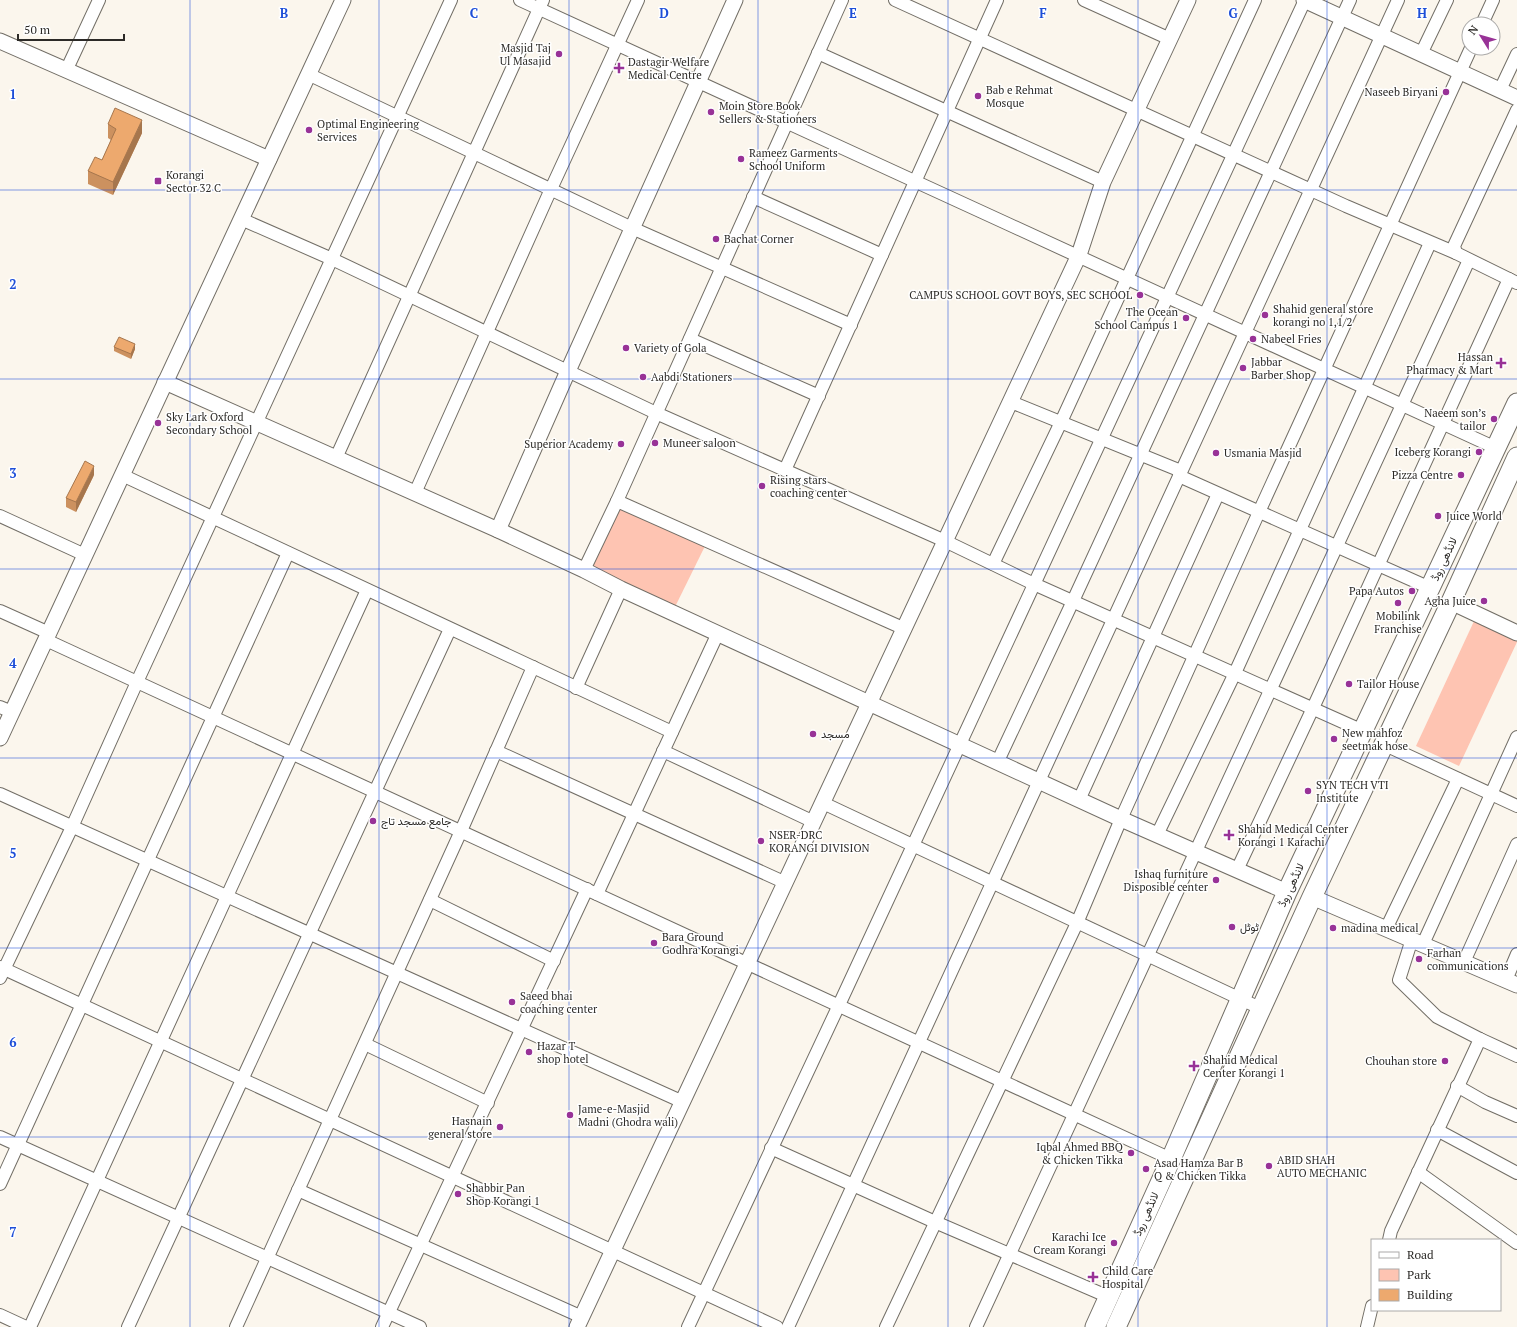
<svg xmlns="http://www.w3.org/2000/svg" width="1517" height="1327" font-family="'PT Serif',Vazirmatn,serif">
	<style>
		.green { fill: #fec4b2 }
		.lines { fill: none; stroke-linecap: round; stroke-linejoin: round }
		.minor-casing { stroke: #726e66; stroke-width: 14 }
		.tertiary-casing { stroke: #726e66; stroke-width: 17 }
		.primary-casing { stroke: #726e66; stroke-width: 21 }
		.minor { stroke: #fff; stroke-width: 12 }
		.tertiary { stroke: #fff; stroke-width: 15 }
		.primary { stroke: #fff; stroke-width: 19 }
		.wall { fill: #cc915f }
		.shaded-wall { fill: #a6764d }
		.building { fill: #eda96e; stroke: #a6764d }
		.grid { fill: none; stroke: #1d4ed8; stroke-width: 1; stroke-opacity: 0.55 }
		.poi-dot { fill: #983297; stroke: #fff; stroke-width: 1.5 }
		.labels { text-anchor: middle; stroke-width: 3; stroke-linejoin: round; paint-order: stroke }
		.poi-label { font-size: 11px; fill: #2c2a27; stroke: #fff; text-anchor: start }
		.street-label { font-size: 11px; fill: #2c2a27; stroke: #fff }
		.grid-label { font-size: 13px; text-anchor: middle; font-weight: bold; fill: #1d4ed8; stroke: #fff; stroke-width: 3; stroke-linejoin: round; paint-order: stroke }
	</style>
	<rect width="100%" height="100%" fill="#fbf6ed"/>
	<g class="green">
		<path d="M617,501L707,542L672,613L584,570Z"/>
		<path d="M1475,619L1517,639V642L1459,766L1416,746Z"/>
	</g>
	<g class="lines">
		<g class="minor-casing">
			<g id="minor">
				<path d="M520,0C845,150 1171,298 1496,448"/>
				<path d="M895,0L1346,206L1456,253"/>
				<path d="M1084,0L1170,39"/>
				<path d="M1482,24L1493,0"/>
				<path d="M818,53L1103,182"/>
				<path d="M1421,54L1447,0"/>
				<path d="M66,71L99,0"/>
				<path d="M308,74L632,228L851,325"/>
				<path d="M1500,90L1517,54"/>
				<path d="M1517,110L1454,246L1456,253L1517,283"/>
				<path d="M753,197L882,255"/>
				<path d="M241,219L332,259L656,413L945,541L1034,584L1363,731"/>
				<path d="M690,339L819,396"/>
				<path d="M1011,402L1181,471"/>
				<path d="M336,458L543,0"/>
				<path d="M785,470L997,0"/>
				<path d="M122,475L672,732"/>
				<path d="M1179,476L1430,588"/>
				<path d="M415,493L551,189L638,0"/>
				<path d="M617,501L905,629"/>
				<path d="M0,516L85,555"/>
				<path d="M993,564L1061,422L1255,0"/>
				<path d="M584,570L617,501L842,0"/>
				<path d="M0,611L49,633"/>
				<path d="M46,640L1171,1159"/>
				<path d="M576,688L621,589"/>
				<path d="M0,707L12,712"/>
				<path d="M1383,744L1517,806"/>
				<path d="M496,751L786,883"/>
				<path d="M663,751L814,822"/>
				<path d="M997,763L1073,601L1350,0"/>
				<path d="M0,794L683,1102"/>
				<path d="M1079,800L1218,494"/>
				<path d="M823,803L1262,1009"/>
				<path d="M1157,835L1235,673L1430,243"/>
				<path d="M1237,870L1313,708L1509,279"/>
				<path d="M597,894L718,633"/>
				<path d="M430,900L554,961"/>
				<path d="M1386,929L1458,779"/>
				<path d="M1412,939L1399,980L1437,1017L1480,1039L1517,1056"/>
				<path d="M1423,944L1517,737"/>
				<path d="M1464,962L1517,844"/>
				<path d="M0,967L777,1327"/>
				<path d="M0,978L72,827L137,682L451,0"/>
				<path d="M1506,980L1517,954"/>
				<path d="M365,1044L488,1103"/>
				<path d="M1457,1086L1485,1102L1517,1116"/>
				<path d="M1437,1130L1517,1173"/>
				<path d="M0,1137L420,1327"/>
				<path d="M771,1148L935,1222L1109,1297"/>
				<path d="M1418,1172L1517,1243"/>
				<path d="M0,1184L288,553"/>
				<path d="M298,1190L582,1317"/>
				<path d="M1389,1240L1391,1231L1480,1039"/>
				<path d="M0,1315L26,1327"/>
				<path d="M30,1327L367,590"/>
				<path d="M128,1327L450,629"/>
				<path d="M236,1327L461,831L533,667"/>
				<path d="M382,1327L587,889"/>
				<path d="M688,1327L839,1005L1305,0"/>
				<path d="M788,1327L1398,0"/>
				<path d="M886,1327L1077,923L1121,819L1259,512L1471,48"/>
				<path d="M976,1327L1469,260"/>
				<path d="M1367,1327L1372,1306"/>
			</g>
		</g>
		<g class="tertiary-casing">
			<g id="tertiary">
				<path d="M1304,0L1517,98"/>
				<path d="M0,41L269,159"/>
				<path d="M165,382L498,530L584,570L621,589L1121,819L1287,892"/>
				<path d="M498,530L568,371L735,0"/>
				<path d="M1451,602L1517,633"/>
				<path d="M0,738L343,0"/>
				<path d="M1312,897L1517,985"/>
				<path d="M577,1327L1079,255L1103,182L1188,0"/>
			</g>
		</g>
		<g class="primary-casing">
			<g id="primary">
				<path d="M1095,1327L1171,1159L1287,892L1517,403"/>
				<path d="M1116,1327L1312,897L1451,602L1517,457"/>
			</g>
		</g>
		<use href="#minor" class="minor"/>
		<use href="#tertiary" class="tertiary"/>
		<use href="#primary" class="primary"/>
	</g>
	<g class="wall">
		<path d="M108,124L142,133L113,195L88,184V171L102,160L111,140L108,138Z"/>
		<path d="M114,347L135,349L131,359L114,351Z"/>
		<path d="M94,475L76,512L66,507V498Z"/>
	</g>
	<g class="shaded-wall">
		<path d="M142,120V133L113,195V182Z"/>
		<path d="M135,344V349L131,359V354Z"/>
		<path d="M94,466V475L76,512V502Z"/>
	</g>
	<g class="building">
		<path d="M115,108L142,120L113,182L88,171L95,157L102,160L116,129L108,124Z"/>
		<path d="M119,337L135,344L131,354L114,347Z"/>
		<path d="M85,461L94,466L76,502L66,498Z"/>
	</g>
	<path class="grid" d="M190,0V1327M379,0V1327M569,0V1327M758,0V1327M948,0V1327M1138,0V1327M1327,0V1327M0,190H1517M0,379H1517M0,569H1517M0,758H1517M0,948H1517M0,1137H1517"/>
	<g class="poi-dot">
		<circle cx="559" cy="54" r="4"/>
		<path d="M617 62h4v4h4v4h-4v4h-4v-4h-4v-4h4z"/>
		<circle cx="1446" cy="92" r="4"/>
		<circle cx="978" cy="96" r="4"/>
		<circle cx="711" cy="112" r="4"/>
		<circle cx="309" cy="130" r="4"/>
		<circle cx="741" cy="159" r="4"/>
		<rect x="154" y="177" width="8" height="8" rx="2"/>
		<circle cx="716" cy="239" r="4"/>
		<circle cx="1140" cy="295" r="4"/>
		<circle cx="1265" cy="315" r="4"/>
		<circle cx="1186" cy="318" r="4"/>
		<circle cx="1253" cy="339" r="4"/>
		<circle cx="626" cy="348" r="4"/>
		<path d="M1499 357h4v4h4v4h-4v4h-4v-4h-4v-4h4z"/>
		<circle cx="1243" cy="368" r="4"/>
		<circle cx="643" cy="377" r="4"/>
		<circle cx="1494" cy="419" r="4"/>
		<circle cx="158" cy="423" r="4"/>
		<circle cx="655" cy="443" r="4"/>
		<circle cx="621" cy="444" r="4"/>
		<circle cx="1479" cy="452" r="4"/>
		<circle cx="1216" cy="453" r="4"/>
		<circle cx="1461" cy="475" r="4"/>
		<circle cx="762" cy="486" r="4"/>
		<circle cx="1438" cy="516" r="4"/>
		<circle cx="1412" cy="591" r="4"/>
		<circle cx="1484" cy="601" r="4"/>
		<circle cx="1398" cy="603" r="4"/>
		<circle cx="1349" cy="684" r="4"/>
		<circle cx="813" cy="734" r="4"/>
		<circle cx="1334" cy="739" r="4"/>
		<circle cx="1308" cy="791" r="4"/>
		<circle cx="373" cy="821" r="4"/>
		<path d="M1227 829h4v4h4v4h-4v4h-4v-4h-4v-4h4z"/>
		<circle cx="761" cy="841" r="4"/>
		<circle cx="1216" cy="880" r="4"/>
		<circle cx="1232" cy="927" r="4"/>
		<circle cx="1333" cy="928" r="4"/>
		<circle cx="654" cy="943" r="4"/>
		<circle cx="1419" cy="959" r="4"/>
		<circle cx="512" cy="1002" r="4"/>
		<circle cx="529" cy="1052" r="4"/>
		<circle cx="1445" cy="1061" r="4"/>
		<path d="M1192 1060h4v4h4v4h-4v4h-4v-4h-4v-4h4z"/>
		<circle cx="570" cy="1115" r="4"/>
		<circle cx="500" cy="1127" r="4"/>
		<circle cx="1131" cy="1153" r="4"/>
		<circle cx="1269" cy="1166" r="4"/>
		<circle cx="1146" cy="1169" r="4"/>
		<circle cx="458" cy="1194" r="4"/>
		<circle cx="1114" cy="1243" r="4"/>
		<path d="M1091 1271h4v4h4v4h-4v4h-4v-4h-4v-4h4z"/>
	</g>
	<g class="labels">
		<g class="poi-label">
			<text x="551" y="52" text-anchor="end">Masjid Taj<tspan x="551" dy="13">Ul Masajid</tspan></text>
			<text x="628" y="66">Dastagir Welfare<tspan x="628" dy="13">Medical Centre</tspan></text>
			<text x="986" y="94">Bab e Rehmat<tspan x="986" dy="13">Mosque</tspan></text>
			<text x="1438" y="96" text-anchor="end">Naseeb Biryani</text>
			<text x="719" y="110">Moin Store Book<tspan x="719" dy="13">Sellers &amp; Stationers</tspan></text>
			<text x="317" y="128">Optimal Engineering<tspan x="317" dy="13">Services</tspan></text>
			<text x="749" y="157">Rameez Garments<tspan x="749" dy="13">School Uniform</tspan></text>
			<text x="166" y="179">Korangi<tspan x="166" dy="13">Sector 32 C</tspan></text>
			<text x="724" y="243">Bachat Corner</text>
			<text x="1132" y="299" text-anchor="end">CAMPUS SCHOOL GOVT BOYS, SEC SCHOOL</text>
			<text x="1273" y="313">Shahid general store<tspan x="1273" dy="13">korangi no 1,1/2</tspan></text>
			<text x="1178" y="316" text-anchor="end">The Ocean<tspan x="1178" dy="13">School Campus 1</tspan></text>
			<text x="1261" y="343">Nabeel Fries</text>
			<text x="634" y="352">Variety of Gola</text>
			<text x="1493" y="361" text-anchor="end">Hassan<tspan x="1493" dy="13">Pharmacy &amp; Mart</tspan></text>
			<text x="1251" y="366">Jabbar<tspan x="1251" dy="13">Barber Shop</tspan></text>
			<text x="651" y="381">Aabdi Stationers</text>
			<text x="1486" y="417" text-anchor="end">Naeem son’s<tspan x="1486" dy="13">tailor</tspan></text>
			<text x="166" y="421">Sky Lark Oxford<tspan x="166" dy="13">Secondary School</tspan></text>
			<text x="663" y="447">Muneer saloon</text>
			<text x="613" y="448" text-anchor="end">Superior Academy</text>
			<text x="1471" y="456" text-anchor="end">Iceberg Korangi</text>
			<text x="1224" y="457">Usmania Masjid</text>
			<text x="1453" y="479" text-anchor="end">Pizza Centre</text>
			<text x="770" y="484">Rising stars<tspan x="770" dy="13">coaching center</tspan></text>
			<text x="1446" y="520">Juice World</text>
			<text x="1404" y="595" text-anchor="end">Papa Autos</text>
			<text x="1476" y="605" text-anchor="end">Agha Juice</text>
			<text x="1398" y="620" text-anchor="middle">Mobilink<tspan x="1398" dy="13">Franchise</tspan></text>
			<text x="1357" y="688">Tailor House</text>
			<text x="1342" y="737">New mahfoz<tspan x="1342" dy="13">seetmak hose</tspan></text>
			<text x="821" y="738">مسجد</text>
			<text x="1316" y="789">SYN TECH VTI<tspan x="1316" dy="13">Institute</tspan></text>
			<text x="381" y="825">جامع مسجد تاج</text>
			<text x="1238" y="833">Shahid Medical Center<tspan x="1238" dy="13">Korangi 1 Karachi</tspan></text>
			<text x="769" y="839">NSER-DRC<tspan x="769" dy="13">KORANGI DIVISION</tspan></text>
			<text x="1208" y="878" text-anchor="end">Ishaq furniture<tspan x="1208" dy="13">Disposible center</tspan></text>
			<text x="1240" y="931">ٹوٹل</text>
			<text x="1341" y="932">madina medical</text>
			<text x="662" y="941">Bara Ground<tspan x="662" dy="13">Godhra Korangi</tspan></text>
			<text x="1427" y="957">Farhan<tspan x="1427" dy="13">communications</tspan></text>
			<text x="520" y="1000">Saeed bhai<tspan x="520" dy="13">coaching center</tspan></text>
			<text x="537" y="1050">Hazar T<tspan x="537" dy="13">shop hotel</tspan></text>
			<text x="1203" y="1064">Shahid Medical<tspan x="1203" dy="13">Center Korangi 1</tspan></text>
			<text x="1437" y="1065" text-anchor="end">Chouhan store</text>
			<text x="578" y="1113">Jame-e-Masjid<tspan x="578" dy="13">Madni (Ghodra wali)</tspan></text>
			<text x="492" y="1125" text-anchor="end">Hasnain<tspan x="492" dy="13">general store</tspan></text>
			<text x="1123" y="1151" text-anchor="end">Iqbal Ahmed BBQ<tspan x="1123" dy="13">&amp; Chicken Tikka</tspan></text>
			<text x="1277" y="1164">ABID SHAH<tspan x="1277" dy="13">AUTO MECHANIC</tspan></text>
			<text x="1154" y="1167">Asad Hamza Bar B<tspan x="1154" dy="13">Q &amp; Chicken Tikka</tspan></text>
			<text x="466" y="1192">Shabbir Pan<tspan x="466" dy="13">Shop Korangi 1</tspan></text>
			<text x="1106" y="1241" text-anchor="end">Karachi Ice<tspan x="1106" dy="13">Cream Korangi</tspan></text>
			<text x="1102" y="1275">Child Care<tspan x="1102" dy="13">Hospital</tspan></text>
		</g>
		<g class="street-label">
			<text transform="translate(1444 559) rotate(-65)" y="4">لانڈھی روڈ</text>
			<text transform="translate(1291 885) rotate(-65)" y="4">لانڈھی روڈ</text>
			<text transform="translate(1146 1214) rotate(-66)" y="4">لانڈھی روڈ</text>
		</g>
	</g>
	<g class="grid-label">
		<text x="284" y="18">B</text>
		<text x="474" y="18">C</text>
		<text x="664" y="18">D</text>
		<text x="853" y="18">E</text>
		<text x="1043" y="18">F</text>
		<text x="1233" y="18">G</text>
		<text x="1422" y="18">H</text>
		<text x="13" y="99">1</text>
		<text x="13" y="289">2</text>
		<text x="13" y="478">3</text>
		<text x="13" y="668">4</text>
		<text x="13" y="858">5</text>
		<text x="13" y="1047">6</text>
		<text x="13" y="1237">7</text>
	</g>
	<rect x="1371" y="1239" width="130" height="72" fill="#ffffff" stroke="#abaaa9"/>
	<rect x="1379" y="1252" width="20" height="6" fill="#ffffff" stroke="#abaaa9"/>
	<text x="1407" y="1259" font-size="12" fill="#2c2a27">Road</text>
	<rect x="1379" y="1269" width="20" height="12" fill="#fec4b2" stroke="#abaaa9"/>
	<text x="1407" y="1279" font-size="12" fill="#2c2a27">Park</text>
	<rect x="1379" y="1289" width="20" height="12" fill="#eda96e" stroke="#abaaa9"/>
	<text x="1407" y="1299" font-size="12" fill="#2c2a27">Building</text>
	<g transform="translate(1481 36) rotate(307)"><circle r="19" fill="#ffffff" stroke="#abaaa9"/>
	<path d="M0-3L7 15L0 10L-7 15Z" fill="#983297"/>
	<text y="-6" font-size="11" font-weight="bold" text-anchor="middle" fill="#2c2a27">N</text>
	</g>
	<path d="M18 34v6h106v-6" fill="none" stroke="#2c2a27" stroke-width="2"/>
	<text x="24" y="34" font-size="12" fill="#2c2a27" stroke="#ffffff" stroke-width="3" paint-order="stroke">50 m</text>
</svg>
